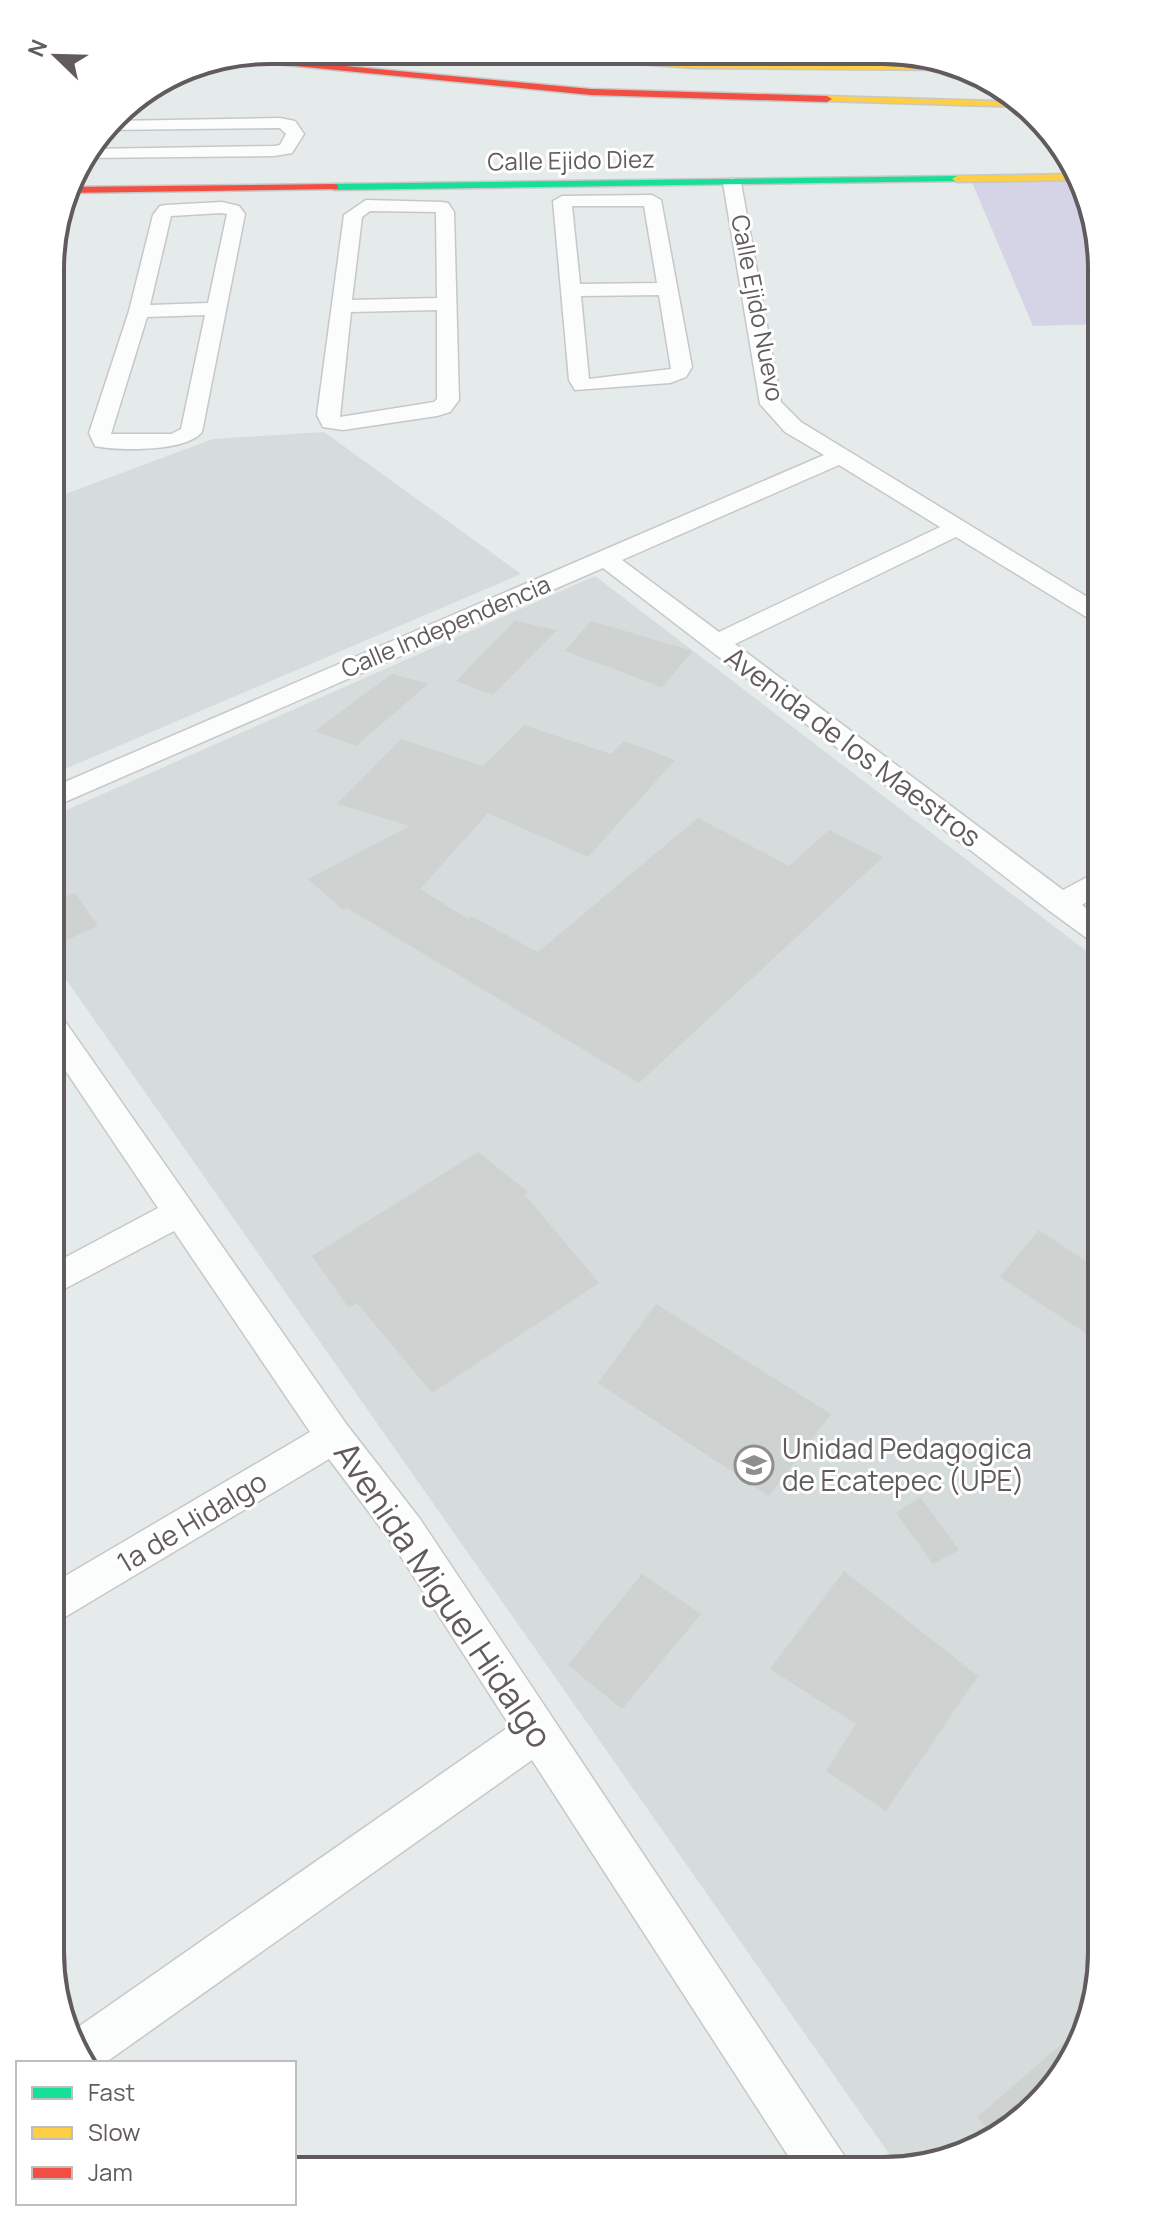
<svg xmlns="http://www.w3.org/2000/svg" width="1152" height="2221" font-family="Manrope,sans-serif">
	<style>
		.education { fill: #d5dcdb }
		.green { fill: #d4d4e6 }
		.building { fill: #ced2d1 }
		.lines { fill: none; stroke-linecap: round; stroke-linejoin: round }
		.street-casing { stroke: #c7c7c7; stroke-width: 3 }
		.fast-casing { stroke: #c7c7c7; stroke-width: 3 }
		.slow-casing { stroke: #c7c7c7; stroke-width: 3 }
		.jam-casing { stroke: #c7c7c7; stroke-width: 3 }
		.street { fill: #fbfcfc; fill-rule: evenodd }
		.fast { fill: #16e098; fill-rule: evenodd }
		.slow { fill: #ffcf43; fill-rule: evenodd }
		.jam { fill: #f24e42; fill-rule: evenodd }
		.labels { text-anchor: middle; stroke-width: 6; stroke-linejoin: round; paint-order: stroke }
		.far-street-label { font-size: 24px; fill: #625b5d; stroke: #fff }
		.street-label { font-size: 28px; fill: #625b5d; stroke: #fff }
		.poi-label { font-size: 28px; fill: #625b5d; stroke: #fff; text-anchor: start }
		.near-street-label { font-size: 34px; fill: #625b5d; stroke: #fff }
		.rim { fill: none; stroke: #625b5d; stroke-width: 4 }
	</style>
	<rect width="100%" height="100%" fill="#e5ebea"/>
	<g class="education">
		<path d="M324,432L521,574L51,775L52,499L213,439Z"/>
		<path d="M595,576L1102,963L1101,1967L1057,2086L953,2160L899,2168L51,958V817Z"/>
	</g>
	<path class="green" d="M1076,178L1091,199L1102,269V324L1033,326L971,180Z"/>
	<g class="building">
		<path d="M515,621L557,630L493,695L456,681Z"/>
		<path d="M591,621L693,651L662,687L565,651Z"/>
		<path d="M392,674L428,684L356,746L315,731Z"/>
		<path d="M524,725L611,754L624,741L675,760L588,857L488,813L420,889L468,919L471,916L538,952L698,818L789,866L829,830L883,857L639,1083L347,908L343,910L308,879L410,826L337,804L401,739L483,766Z"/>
		<path d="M75,893L98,926L51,947V903Z"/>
		<path d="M478,1152L528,1192L525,1195L599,1283L432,1393L357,1303L349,1308L312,1256Z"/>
		<path d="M1039,1230L1102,1272V1344L1000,1277Z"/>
		<path d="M656,1304L831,1414L769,1496L598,1383Z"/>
		<path d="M920,1497L959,1550L933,1564L896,1513Z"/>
		<path d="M844,1571L978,1676L886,1811L826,1771L856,1724L770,1669Z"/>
		<path d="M642,1574L701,1614L622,1709L568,1665Z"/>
		<path d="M1077,2031L1056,2086L990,2133L977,2117Z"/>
	</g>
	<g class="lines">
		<g class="street-casing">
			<g id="street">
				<path d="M280,118L295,121L304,134L292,153L274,156L83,158L90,149L274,146L280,145L286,134L280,128L104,130L112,121Z"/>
				<path d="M732,178L741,183L781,402L801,422L1102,606V619L1088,618L956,537L735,644L1063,890L1102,869V892L1082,905L1102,920V945L1092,942L1051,912L603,568L51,808V788L824,455L785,432L760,404L723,183ZM839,465L940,527L719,632L622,560Z"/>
				<path d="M652,195L661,200L692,367L686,377L670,383L575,390L569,380L553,201L562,196ZM572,206H644L657,283L580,284ZM659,295L671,369L589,379L581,296Z"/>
				<path d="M366,200L442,202L448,203L454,212L459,400L450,412L437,416L343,430L323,427L317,415L344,215ZM370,211L436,212L437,298L352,300L362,217ZM437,310V399L434,402L340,417L351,312Z"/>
				<path d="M222,202L239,206L245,214L202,432C186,452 119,451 95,446L89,433L129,311L153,215L160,206L166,205ZM221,213L227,214L208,303L150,305L171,216ZM205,315L181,429L171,434H111L147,317Z"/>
				<path d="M51,1014L62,1017L347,1425L420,1519L843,2154L850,2171H798L532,1760L105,2063H89L71,2032L510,1726L392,1543L329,1459L50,1626V1585L310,1432L174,1231L51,1296V1265L158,1208L51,1049Z"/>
			</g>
		</g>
		<g class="fast-casing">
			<path id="fast" d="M957,176L962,179L961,181L334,190L329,187L334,184Z"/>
		</g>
		<g class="slow-casing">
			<g id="slow">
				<path d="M506,51L694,62L950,66L959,70L694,68L510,55Z"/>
				<path d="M827,96L1023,102L1029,107L824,101L822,99Z"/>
				<path d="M1074,174L1078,180L957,182L952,179L957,176Z"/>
			</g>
		</g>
		<g class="jam-casing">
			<g id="jam">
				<path d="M239,56L591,89L827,96L832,99L827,102L591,95L224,59Z"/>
				<path d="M334,184L338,185V189L66,193L68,187Z"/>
			</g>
		</g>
		<use href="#street" class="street"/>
		<use href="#fast" class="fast"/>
		<use href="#slow" class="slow"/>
		<use href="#jam" class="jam"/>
	</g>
	<defs>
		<g id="school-ring" transform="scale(2)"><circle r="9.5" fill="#fff" stroke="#908d8e" stroke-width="1.5"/><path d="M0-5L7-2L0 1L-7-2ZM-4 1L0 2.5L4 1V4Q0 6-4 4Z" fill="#908d8e"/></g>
	</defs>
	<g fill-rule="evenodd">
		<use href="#school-ring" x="754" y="1465"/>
	</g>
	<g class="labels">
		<g class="far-street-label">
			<text transform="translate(571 161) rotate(-1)" y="8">Calle Ejido Diez</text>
			<text transform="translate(757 308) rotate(79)" y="8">Calle Ejido Nuevo</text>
			<text transform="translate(446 627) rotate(-23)" y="8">Calle Independencia</text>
		</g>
		<g class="street-label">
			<text transform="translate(853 747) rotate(37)" y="10">Avenida de los Maestros</text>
			<text transform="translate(192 1522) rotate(-31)" y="10">1a de Hidalgo</text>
		</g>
		<g class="poi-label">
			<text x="782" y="1459">Unidad Pedagogica<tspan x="782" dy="32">de Ecatepec (UPE)</tspan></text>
		</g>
		<g class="near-street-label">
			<text transform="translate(443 1595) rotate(56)" y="12">Avenida Miguel Hidalgo</text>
		</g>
	</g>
	<path d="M0 0H1152V2221H0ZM269 64H883A205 205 0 0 1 1088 269V1952A205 205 0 0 1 883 2157H269A205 205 0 0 1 64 1952V269A205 205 0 0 1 269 64Z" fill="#fff" fill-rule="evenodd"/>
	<path class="rim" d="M269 64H883A205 205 0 0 1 1088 269V1952A205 205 0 0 1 883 2157H269A205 205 0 0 1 64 1952V269A205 205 0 0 1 269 64Z"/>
	<rect x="16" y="2061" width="280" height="144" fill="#ffffff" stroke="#c0bdbe" stroke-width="2"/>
	<rect x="32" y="2087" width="40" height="12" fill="#16e098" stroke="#c0bdbe" stroke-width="2"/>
	<text x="88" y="2101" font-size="24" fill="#625b5d">Fast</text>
	<rect x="32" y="2127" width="40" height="12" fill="#ffcf43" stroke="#c0bdbe" stroke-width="2"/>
	<text x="88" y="2141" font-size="24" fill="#625b5d">Slow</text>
	<rect x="32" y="2167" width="40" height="12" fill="#f24e42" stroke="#c0bdbe" stroke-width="2"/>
	<text x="88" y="2181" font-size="24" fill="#625b5d">Jam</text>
	<g transform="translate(56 56) rotate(293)" stroke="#ffffff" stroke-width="6" paint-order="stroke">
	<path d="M0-6L14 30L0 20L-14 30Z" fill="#625b5d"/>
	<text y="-12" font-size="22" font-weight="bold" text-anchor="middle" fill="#625b5d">N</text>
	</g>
</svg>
